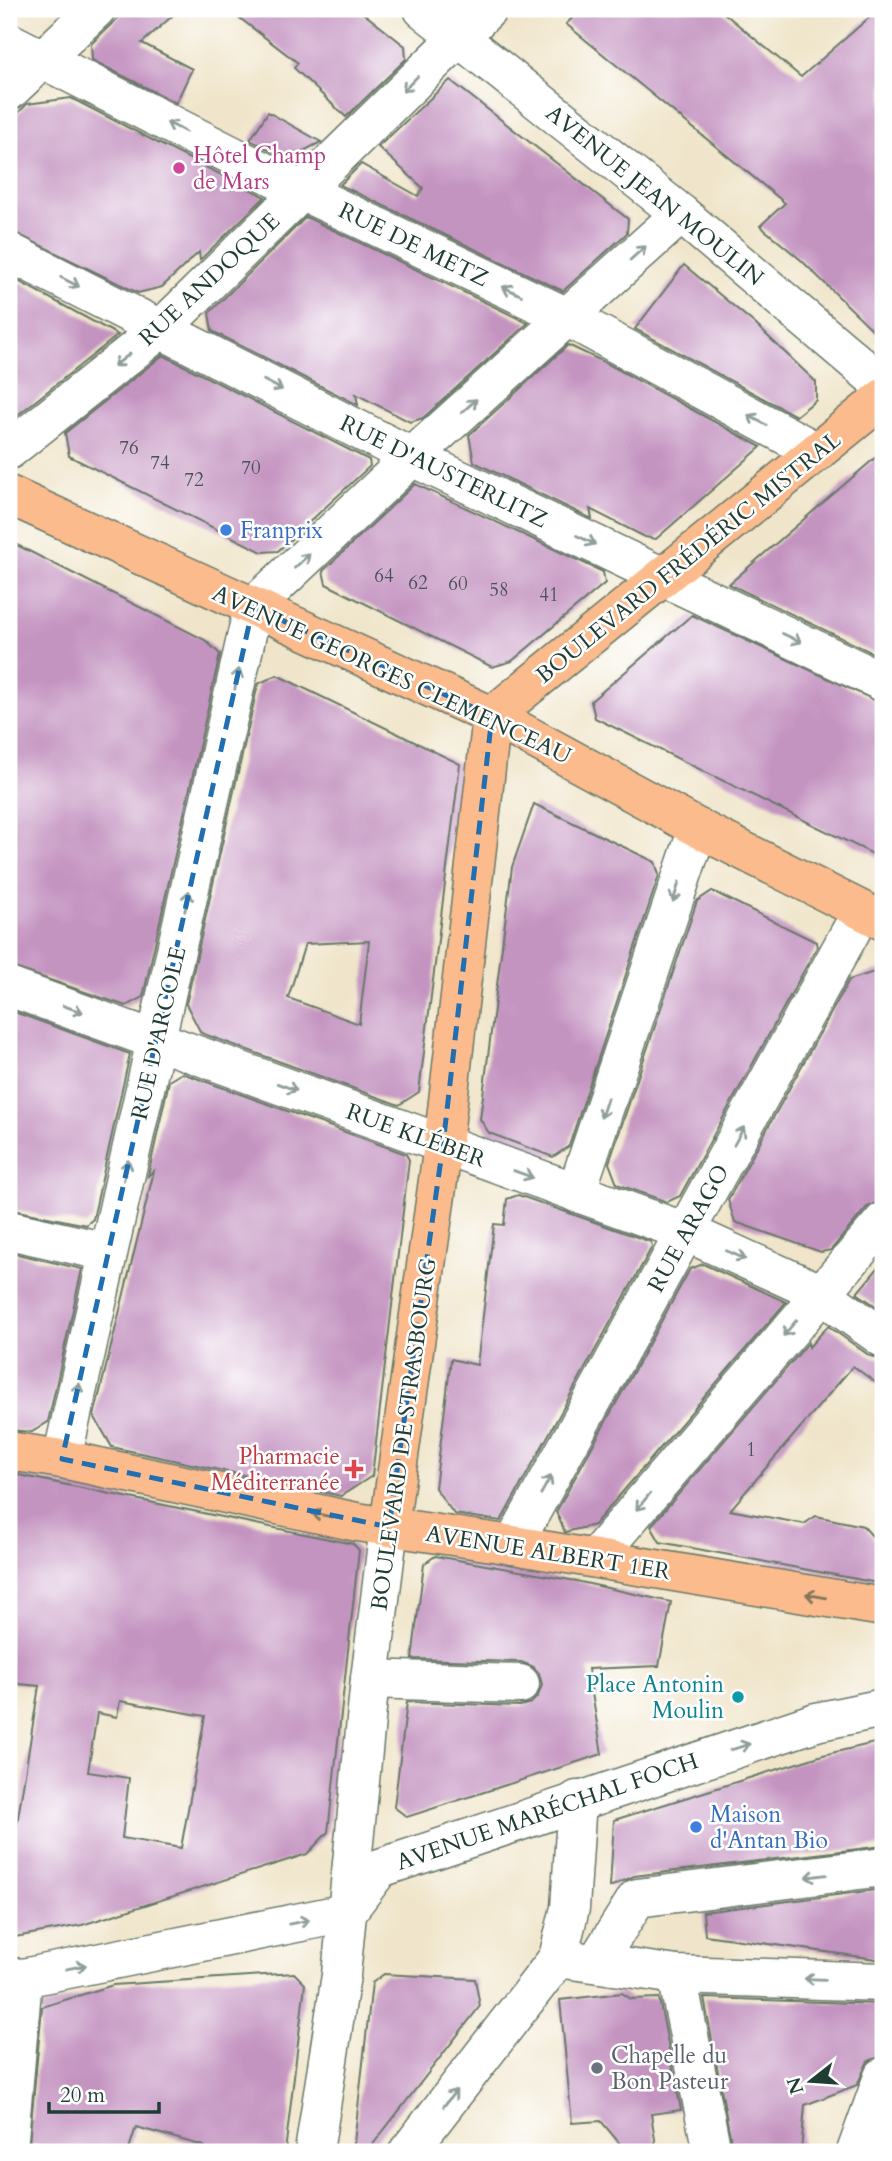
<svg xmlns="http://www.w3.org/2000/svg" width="892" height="2161" font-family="Cardo,serif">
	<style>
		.building { fill: #c494c1; fill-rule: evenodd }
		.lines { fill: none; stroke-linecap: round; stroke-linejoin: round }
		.minor-casing { stroke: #687868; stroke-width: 41 }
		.major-casing { stroke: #687868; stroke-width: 41 }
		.minor { stroke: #fff; stroke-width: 38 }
		.major { stroke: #fbbb8c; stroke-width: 38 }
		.oneway { stroke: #8f9e9a }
		.oneway2 { stroke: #82765c }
		.marked { fill: none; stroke: #1f6fb2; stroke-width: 5; stroke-dasharray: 14 9; stroke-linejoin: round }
		.hotel-dot { fill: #d1479c; stroke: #fff; stroke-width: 2.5 }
		.shop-dot { fill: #3f7fe0; stroke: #fff; stroke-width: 2.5 }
		.health-dot { fill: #e0444e; stroke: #fff; stroke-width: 2.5 }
		.culture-dot { fill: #0f9aa8; stroke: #fff; stroke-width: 2.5 }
		.worship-dot { fill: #6b7280; stroke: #fff; stroke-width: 2.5 }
		.labels { text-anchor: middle; stroke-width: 5; stroke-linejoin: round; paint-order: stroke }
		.number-label { font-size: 19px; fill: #485357 }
		.hotel-label { font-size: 23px; fill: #b23c85; stroke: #fff; text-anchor: start }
		.street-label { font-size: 23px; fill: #1f3d34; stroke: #fff }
		.shop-label { font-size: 23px; fill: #366cbe; stroke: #fff; text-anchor: start }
		.health-label { font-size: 23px; fill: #be3a42; stroke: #fff; text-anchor: end }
		.culture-label { font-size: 23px; fill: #0d838f; stroke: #fff; text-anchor: end }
		.worship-label { font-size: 23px; fill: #5b616d; stroke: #fff; text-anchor: start }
	</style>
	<rect width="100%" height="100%" fill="#fff"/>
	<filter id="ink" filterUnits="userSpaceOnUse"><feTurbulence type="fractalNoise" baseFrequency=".0143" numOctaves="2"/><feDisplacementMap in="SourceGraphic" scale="14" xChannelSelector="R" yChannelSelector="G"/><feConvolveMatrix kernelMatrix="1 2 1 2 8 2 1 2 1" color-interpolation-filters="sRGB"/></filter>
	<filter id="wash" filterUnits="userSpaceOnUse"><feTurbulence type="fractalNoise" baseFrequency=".00686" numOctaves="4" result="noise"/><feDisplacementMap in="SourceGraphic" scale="28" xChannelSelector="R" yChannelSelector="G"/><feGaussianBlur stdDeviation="1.57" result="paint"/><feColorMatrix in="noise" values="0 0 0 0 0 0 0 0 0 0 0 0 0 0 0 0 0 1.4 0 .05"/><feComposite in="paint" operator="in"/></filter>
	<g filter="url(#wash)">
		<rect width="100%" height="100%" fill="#f0e5ca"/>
		<g id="blocks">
			<g class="building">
				<path d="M127,9H180L142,43L192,69L176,103L92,60L91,44Z"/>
				<path d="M228,9H358L405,46L406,59L346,117L294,68L298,63Z"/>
				<path d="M582,9H719L801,77L879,9H883V340L801,260L760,226L785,203L566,24Z"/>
				<path d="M450,80L628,219L627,233L563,291L340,185L361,164L418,196L423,188L378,147Z"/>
				<path d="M71,98L158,143L265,197L200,260L199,252L162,287L138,293L9,230V122L27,104Z"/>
				<path d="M268,112L321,142L288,159L250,140Z"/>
				<path d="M306,217L528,323L423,418L410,422L356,394L358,405L212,331L209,313Z"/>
				<path d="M684,265L754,323L816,382V400L796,416L635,329Z"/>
				<path d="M9,276L118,335L9,422Z"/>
				<path d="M568,345L608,364L761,447L656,539L645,537L590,509L592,519L474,462L469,435Z"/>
				<path d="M163,355L369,460L370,466L278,551L262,552L69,456L65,433Z"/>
				<path d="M883,451V658L729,584Z"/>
				<path d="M415,484L603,572L605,583L512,661L492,667L326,584L323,571Z"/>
				<path d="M9,541L205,640L220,654L143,997L126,1006L9,966Z"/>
				<path d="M692,615L883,704V859L595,718L591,701Z"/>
				<path d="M277,675L460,764L419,1092L399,1105L201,1033L186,1004L258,684ZM369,941L359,1024L288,998L305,944Z"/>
				<path d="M534,804L655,862L659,875L569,1146L553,1157L489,1133L480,1119L512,867Z"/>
				<path d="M712,891L816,942L817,947L680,1196L667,1202L617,1184L609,1163L697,901Z"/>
				<path d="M883,969V1201L867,1207L831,1250L821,1252L735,1222L728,1200L849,980Z"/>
				<path d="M9,1010L130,1054L93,1219L86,1225L9,1209Z"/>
				<path d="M182,1073L406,1154L409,1160L372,1476L341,1496L112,1447L94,1416L154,1171L148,1176L169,1081Z"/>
				<path d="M518,1195L651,1242L652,1247L501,1521L454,1514L435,1488L451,1359L477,1365L494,1224L504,1225L507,1199Z"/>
				<path d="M9,1252L82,1269L48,1422L32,1432L9,1430Z"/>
				<path d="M883,1262V1311L857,1293Z"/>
				<path d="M703,1264L786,1302L594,1525L565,1532L556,1512L690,1269Z"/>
				<path d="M828,1326L870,1356L883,1359V1388L853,1366L730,1510L804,1524L816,1516L863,1526L875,1539L883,1541V1584L660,1542L651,1526L808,1343L809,1347Z"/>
				<path d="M9,1473L353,1544L359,1550L328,1832L307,1854L82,1925L9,1938V1848L13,1849L39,1686L9,1683ZM120,1701L205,1716L181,1848L122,1838L129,1778L88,1772L97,1713L117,1717Z"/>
				<path d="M435,1556L576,1581L671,1602L659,1666L588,1669L602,1754L407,1817L394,1807L407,1702L520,1706L531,1703L538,1696L542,1685L539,1673L532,1666L521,1662L412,1659L424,1564Z"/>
				<path d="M883,1741V1846L634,1876L610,1887L614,1820L823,1755Z"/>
				<path d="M883,1889V1960L705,1935L703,1912Z"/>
				<path d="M294,1973L305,1984L285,2152H205L204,2146L136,2127L128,2152H38L39,2145H29L42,2007L113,1985Z"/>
				<path d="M384,1974L475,1979L480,2006L367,2152H353L372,1983Z"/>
				<path d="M622,1993L631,1999L659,1998L681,2110L651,2114L656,2146L625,2150L601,2121L572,2123L560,2000Z"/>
				<path d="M704,1998L883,2004V2056L868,2061L857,2085L805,2105L801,2152H733Z"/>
			</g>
		</g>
	</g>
	<g filter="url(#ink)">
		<use href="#blocks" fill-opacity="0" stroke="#687868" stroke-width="2"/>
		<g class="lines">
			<g class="minor-casing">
				<g id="minor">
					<path d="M423,9L681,214L883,385"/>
					<path d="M9,42L302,191L567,317L817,452"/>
					<path d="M9,91L96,9"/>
					<path d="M9,252L412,457L883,682"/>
					<path d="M9,450L162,328L488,9"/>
					<path d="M9,987L686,1232L820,1293L883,1338"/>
					<path d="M576,1193L698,828"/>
					<path d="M9,1230L107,1252"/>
					<path d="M62,1459L253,607L412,457L681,214"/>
					<path d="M513,1545L862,911"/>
					<path d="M595,1558L883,1222"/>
					<path d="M370,1679L520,1684"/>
					<path d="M558,1958L677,1975L883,1982"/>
					<path d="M596,1963L637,1898L883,1867"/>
					<path d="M677,1975L712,2152"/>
					<path d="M9,1977L23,1978L346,1913L380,1868L816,1722L883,1708"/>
					<path d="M9,2138L23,1978"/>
					<path d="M314,2152L341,1975L370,1679L389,1527"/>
					<path d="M408,2152L558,1958L570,1908L577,1800"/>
					<path d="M856,2152L883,2077"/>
				</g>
			</g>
			<g class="major-casing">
				<g id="major">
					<path d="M9,495L492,716L698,828L883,921"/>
					<path d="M492,716L883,398"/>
					<path d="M9,1451L62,1459L357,1522L513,1545L883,1607"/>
					<path d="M389,1527L443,1145L492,716"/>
				</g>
			</g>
			<use href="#minor" class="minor"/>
			<use href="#major" class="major"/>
		</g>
		<defs><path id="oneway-shaft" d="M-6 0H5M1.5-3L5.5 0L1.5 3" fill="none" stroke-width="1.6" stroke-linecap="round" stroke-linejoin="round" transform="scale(1.75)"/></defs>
		<g class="oneway">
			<use href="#oneway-shaft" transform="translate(410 84) rotate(135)"/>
			<use href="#oneway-shaft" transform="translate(176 127) rotate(-153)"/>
			<use href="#oneway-shaft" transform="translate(638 253) rotate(-42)"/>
			<use href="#oneway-shaft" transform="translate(70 282) rotate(27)"/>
			<use href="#oneway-shaft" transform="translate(512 291) rotate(-154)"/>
			<use href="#oneway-shaft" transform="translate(122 360) rotate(142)"/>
			<use href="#oneway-shaft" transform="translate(273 385) rotate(27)"/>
			<use href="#oneway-shaft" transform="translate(469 406) rotate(-42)"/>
			<use href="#oneway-shaft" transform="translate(757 420) rotate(-152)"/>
			<use href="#oneway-shaft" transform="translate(586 540) rotate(26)"/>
			<use href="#oneway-shaft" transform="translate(302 561) rotate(-43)"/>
			<use href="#oneway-shaft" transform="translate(792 638) rotate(25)"/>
			<use href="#oneway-shaft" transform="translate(237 679) rotate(-78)"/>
			<use href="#oneway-shaft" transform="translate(676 892) rotate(108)"/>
			<use href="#oneway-shaft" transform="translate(187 901) rotate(-78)"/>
			<use href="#oneway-shaft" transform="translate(73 1009) rotate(19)"/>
			<use href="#oneway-shaft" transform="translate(287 1087) rotate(20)"/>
			<use href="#oneway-shaft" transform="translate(604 1108) rotate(108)"/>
			<use href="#oneway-shaft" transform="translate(739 1136) rotate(-61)"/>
			<use href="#oneway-shaft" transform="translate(126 1170) rotate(-77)"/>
			<use href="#oneway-shaft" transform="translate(523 1174) rotate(20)"/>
			<use href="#oneway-shaft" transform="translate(736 1255) rotate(24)"/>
			<use href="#oneway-shaft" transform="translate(790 1328) rotate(130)"/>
			<use href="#oneway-shaft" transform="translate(77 1393) rotate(-78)"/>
			<use href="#oneway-shaft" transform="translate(546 1485) rotate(-61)"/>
			<use href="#oneway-shaft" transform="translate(643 1502) rotate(130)"/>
			<use href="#oneway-shaft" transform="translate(740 1747) rotate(-18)"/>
			<use href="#oneway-shaft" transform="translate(816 1876) rotate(173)"/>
			<use href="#oneway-shaft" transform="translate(299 1922) rotate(-11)"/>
			<use href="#oneway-shaft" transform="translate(76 1967) rotate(-11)"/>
			<use href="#oneway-shaft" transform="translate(815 1979) rotate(-178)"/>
			<use href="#oneway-shaft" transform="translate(450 2098) rotate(-52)"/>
		</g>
		<g class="oneway2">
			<use href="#oneway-shaft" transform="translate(322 1515) rotate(-168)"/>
			<use href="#oneway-shaft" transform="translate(816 1596) rotate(-170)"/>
		</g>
	</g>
	<path class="marked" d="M253,607L492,716L443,1145L389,1527L62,1459Z"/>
	<circle class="hotel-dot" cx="179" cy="168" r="7"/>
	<g class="shop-dot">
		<circle cx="226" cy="530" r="7"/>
		<circle cx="696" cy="1827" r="7"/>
	</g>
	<path class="health-dot" d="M350.5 1458.5h7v7h7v7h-7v7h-7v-7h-7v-7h7z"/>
	<circle class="culture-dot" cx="738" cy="1697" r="7"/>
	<circle class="worship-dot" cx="597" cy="2068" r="7"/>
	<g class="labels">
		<g class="number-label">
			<text x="129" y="454">76</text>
			<text x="160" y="469">74</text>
			<text x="251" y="474">70</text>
			<text x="194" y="486">72</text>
			<text x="384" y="582">64</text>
			<text x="418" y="589">62</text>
			<text x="458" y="590">60</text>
			<text x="499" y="596">58</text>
			<text x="549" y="601">41</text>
			<text x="751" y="1456">1</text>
		</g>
		<g class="hotel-label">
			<text x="193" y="163">Hôtel Champ<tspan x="193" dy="26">de Mars</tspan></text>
		</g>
		<g class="street-label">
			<text transform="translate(655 195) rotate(39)" y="8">AVENUE JEAN MOULIN</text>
			<text transform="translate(414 244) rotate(26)" y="8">RUE DE METZ</text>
			<text transform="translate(209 279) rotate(-43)" y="8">RUE ANDOQUE</text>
			<text transform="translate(444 471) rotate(26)" y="8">RUE D'AUSTERLITZ</text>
			<text transform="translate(688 557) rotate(-39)" y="8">BOULEVARD FRÉDÉRIC MISTRAL</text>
			<text transform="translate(392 674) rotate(25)" y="8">AVENUE GEORGES CLEMENCEAU</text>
			<text transform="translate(158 1033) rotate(-77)" y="8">RUE D'ARCOLE</text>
			<text transform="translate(416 1135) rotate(20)" y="8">RUE KLÉBER</text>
			<text transform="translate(688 1228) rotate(-61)" y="8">RUE ARAGO</text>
			<text transform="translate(403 1434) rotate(-82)" y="8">BOULEVARD DE STRASBOURG</text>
			<text transform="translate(548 1552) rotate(9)" y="8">AVENUE ALBERT 1ER</text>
			<text transform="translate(547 1811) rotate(-19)" y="8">AVENUE MARÉCHAL FOCH</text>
		</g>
		<g class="shop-label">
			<text x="240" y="538">Franprix</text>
			<text x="710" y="1822">Maison<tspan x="710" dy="26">d'Antan Bio</tspan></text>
		</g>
		<g class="health-label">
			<text x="340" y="1464">Pharmacie<tspan x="340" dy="26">Méditerranée</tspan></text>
		</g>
		<g class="culture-label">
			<text x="724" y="1692">Place Antonin<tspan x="724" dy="26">Moulin</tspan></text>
		</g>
		<g class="worship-label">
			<text x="611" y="2063">Chapelle du<tspan x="611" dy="26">Bon Pasteur</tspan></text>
		</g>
	</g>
	<rect width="892" height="2161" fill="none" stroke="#fff" stroke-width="35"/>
	<g transform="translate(811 2081) rotate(253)" stroke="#ffffff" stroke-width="5" paint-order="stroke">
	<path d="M0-5L12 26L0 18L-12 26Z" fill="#1f3d34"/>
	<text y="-10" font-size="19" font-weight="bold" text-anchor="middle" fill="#1f3d34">N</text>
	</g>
	<path d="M49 2102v10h110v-10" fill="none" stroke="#1f3d34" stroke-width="3.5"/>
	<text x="60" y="2102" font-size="21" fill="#1f3d34" stroke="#ffffff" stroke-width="5" paint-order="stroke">20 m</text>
</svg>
